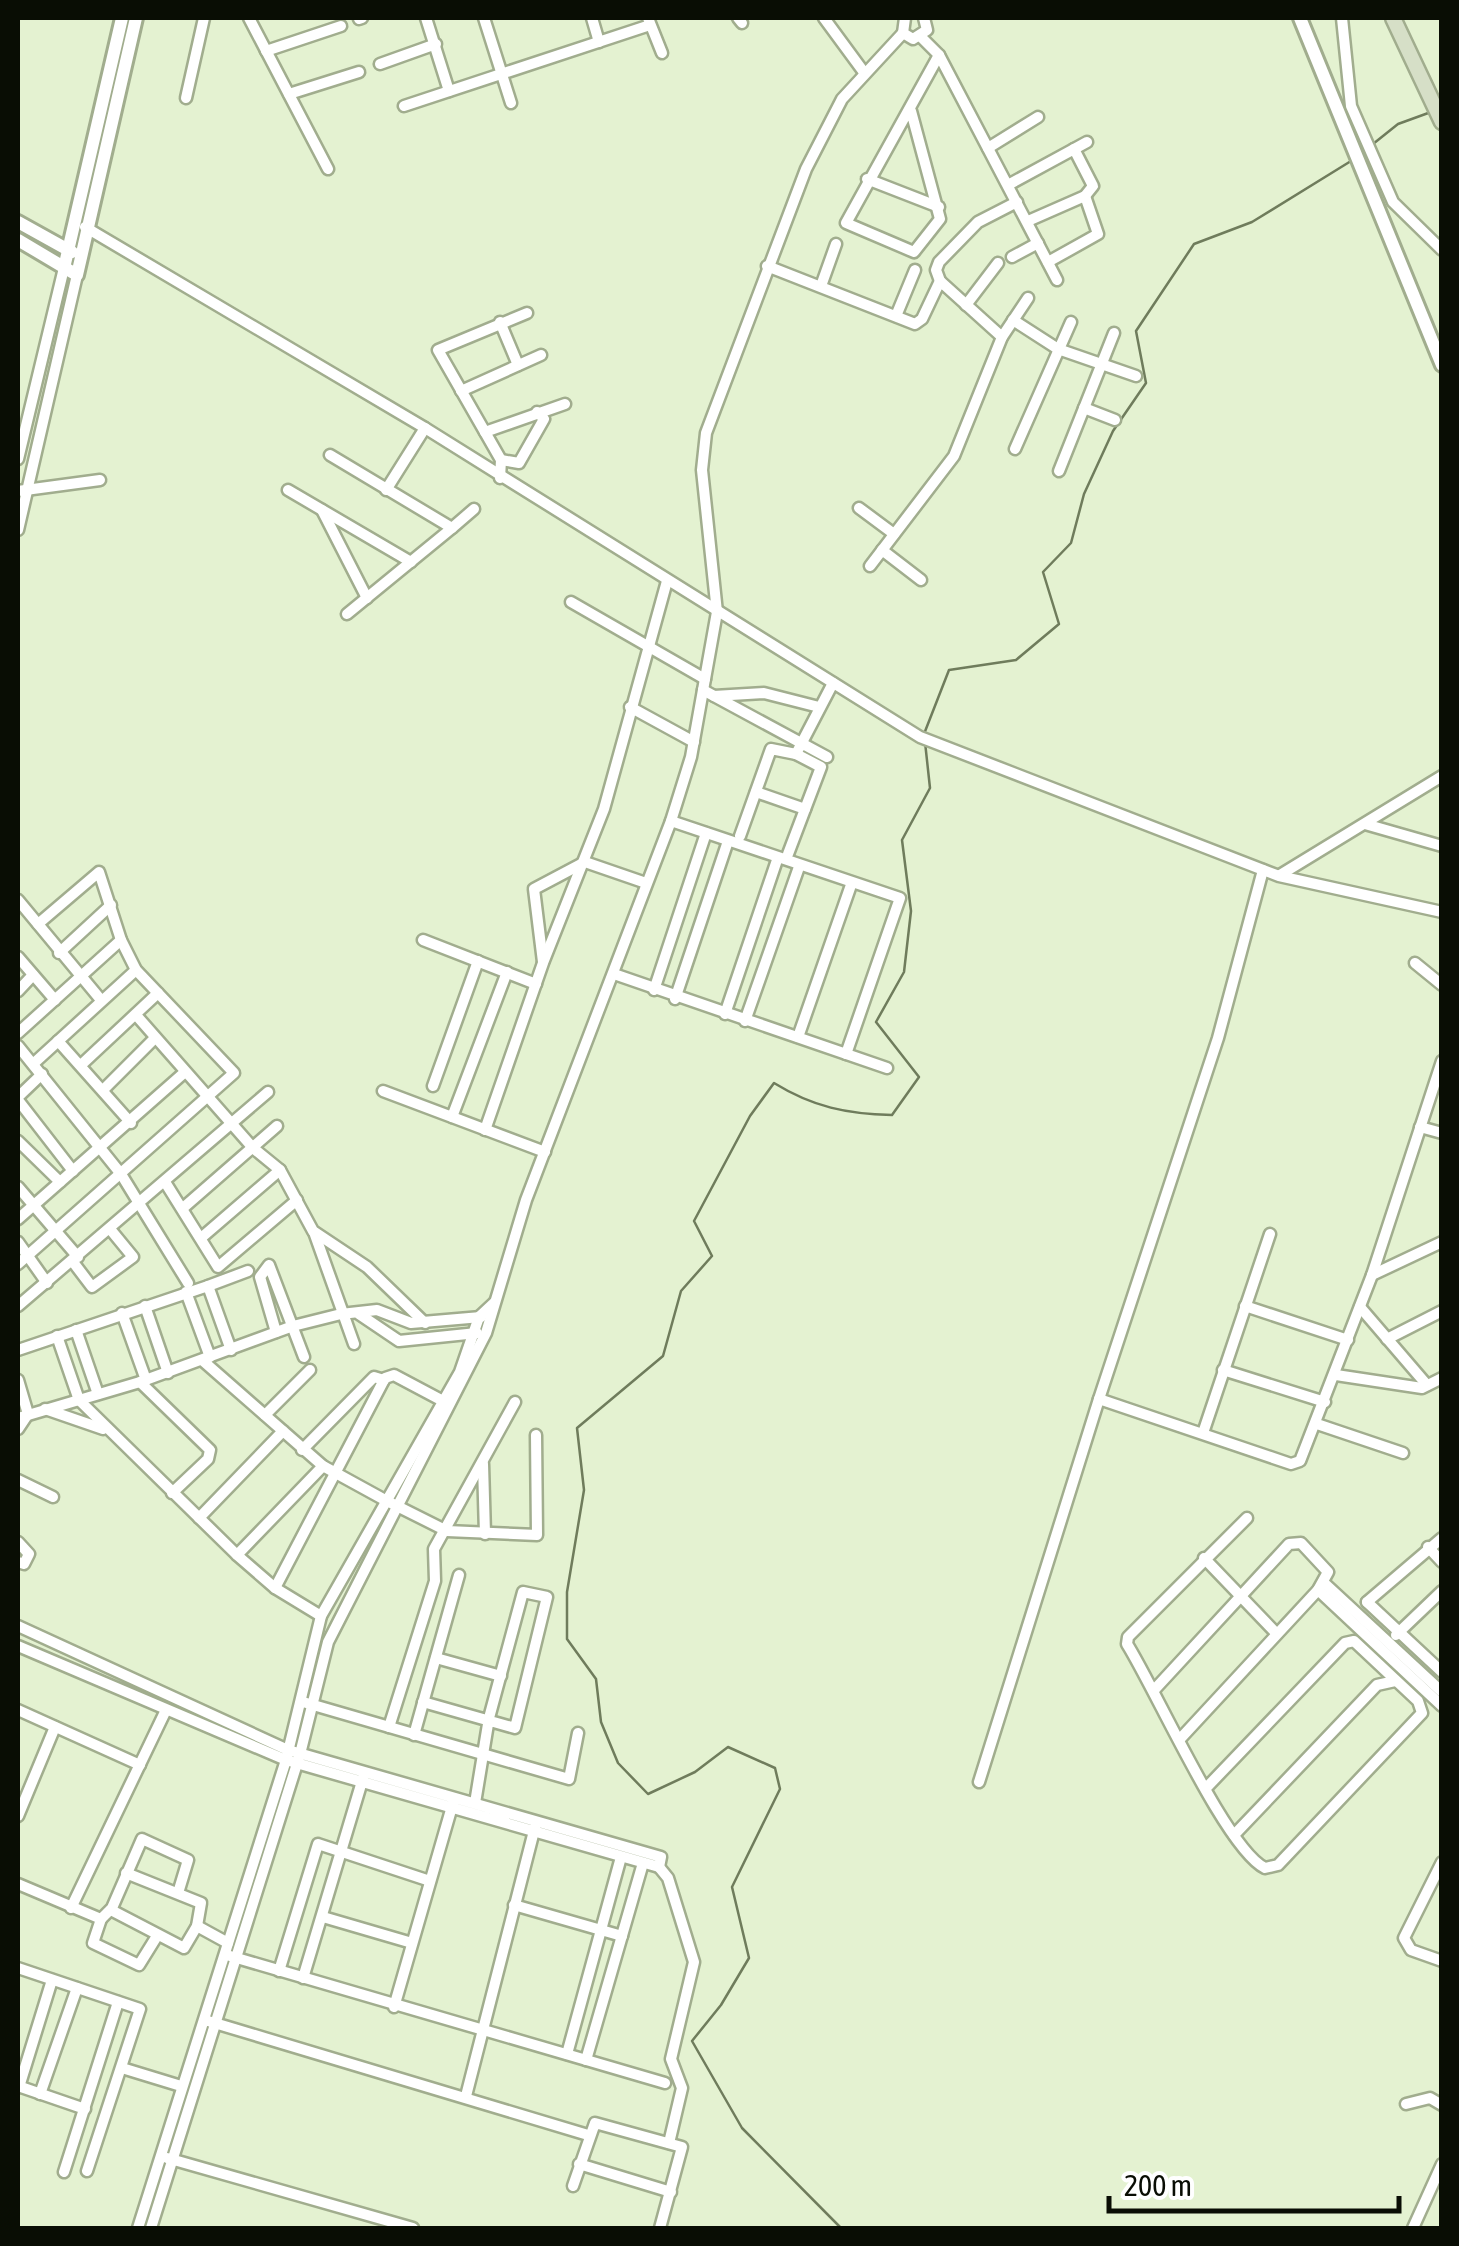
<svg xmlns="http://www.w3.org/2000/svg" width="1459" height="2246" font-family="'Asap Condensed',sans-serif">
	<style>
		.lines { fill: none; stroke-linecap: round; stroke-linejoin: round }
		.stream { stroke: #6f7c5c; stroke-width: 2.5 }
		.minor-casing { stroke: #a1ad8e; stroke-width: 15 }
		.tertiary-casing { stroke: #a1ad8e; stroke-width: 18 }
		.secondary-casing { stroke: #a1ad8e; stroke-width: 19 }
		.minor { stroke: #fff; stroke-width: 10 }
		.tertiary { stroke: #fff; stroke-width: 12 }
		.secondary { stroke: #d6dfc7; stroke-width: 14 }
	</style>
	<rect width="100%" height="100%" fill="#e4f2d1"/>
	<g class="lines">
		<g class="stream">
			<path d="M1373,144L1398,124L1431,112"/>
			<path d="M924,734L949,670L1016,660L1059,624L1043,572L1071,543L1084,494L1113,431L1146,383L1136,331L1194,244L1252,222L1351,161"/>
			<path d="M841,2228L742,2128L692,2041L721,2005L749,1958L732,1887L780,1789L775,1768L728,1747L695,1772L648,1794L618,1763L601,1722L596,1679L567,1639V1592L584,1490L577,1428L663,1356L681,1291L712,1256L694,1221L750,1116L774,1083C813,1107 847,1114 892,1115L919,1077L876,1022L904,972L911,911L902,840L930,788L925,742"/>
		</g>
		<g class="minor-casing">
			<g id="minor">
				<path d="M249,18L328,169"/>
				<path d="M426,18L449,91"/>
				<path d="M484,18L511,103"/>
				<path d="M592,18L599,42"/>
				<path d="M648,18L662,53"/>
				<path d="M738,18L742,23"/>
				<path d="M824,18L863,71"/>
				<path d="M905,18L903,33L913,39L927,30L924,18"/>
				<path d="M1342,18L1351,106L1393,202L1442,250"/>
				<path d="M359,19L362,18"/>
				<path d="M921,37L939,55L1057,280"/>
				<path d="M266,51L341,26"/>
				<path d="M380,64L436,44"/>
				<path d="M289,94L359,72"/>
				<path d="M186,98L204,18"/>
				<path d="M404,106L650,25"/>
				<path d="M911,111L940,219L914,252L846,223L939,55"/>
				<path d="M988,148L1038,117"/>
				<path d="M867,179L939,207"/>
				<path d="M1008,185L1087,142"/>
				<path d="M1028,221L1085,196L1093,186L1074,149"/>
				<path d="M85,227L425,428L920,737L1279,876L1442,912"/>
				<path d="M1012,257L1038,243"/>
				<path d="M1048,262L1098,234L1085,196"/>
				<path d="M767,266L915,324L922,319L940,281L1002,337"/>
				<path d="M940,281L936,270L939,262L978,222L1017,202"/>
				<path d="M821,286L836,244"/>
				<path d="M966,305L998,263"/>
				<path d="M896,316L915,270"/>
				<path d="M1013,320L1058,349L1136,376"/>
				<path d="M500,322L518,365"/>
				<path d="M461,391L541,355"/>
				<path d="M1084,408L1115,420"/>
				<path d="M485,432L565,404"/>
				<path d="M1015,449L1071,322"/>
				<path d="M330,455L452,528L347,614"/>
				<path d="M18,459L64,268"/>
				<path d="M501,460L519,463L544,419L537,412"/>
				<path d="M1059,471L1114,333"/>
				<path d="M500,478L501,460L438,350L527,313"/>
				<path d="M288,490L411,562"/>
				<path d="M386,490L425,428"/>
				<path d="M18,491L100,480"/>
				<path d="M859,508L894,534"/>
				<path d="M322,510L367,598"/>
				<path d="M452,528L474,509"/>
				<path d="M18,530L77,275"/>
				<path d="M882,550L921,580"/>
				<path d="M870,566L954,456L1002,337L1028,298"/>
				<path d="M571,602L705,679"/>
				<path d="M703,690L827,757"/>
				<path d="M714,696L764,693L819,707"/>
				<path d="M630,707L694,742"/>
				<path d="M756,792L805,809"/>
				<path d="M671,821L900,898L846,1054"/>
				<path d="M1365,824L1442,846"/>
				<path d="M740,836L771,749L796,754"/>
				<path d="M788,854L821,767L796,754L833,683"/>
				<path d="M1280,875L1442,776"/>
				<path d="M18,900L101,1000"/>
				<path d="M423,940L536,984"/>
				<path d="M59,953L111,905"/>
				<path d="M18,957L55,1000"/>
				<path d="M543,962L534,889L585,862L646,883"/>
				<path d="M1415,963L1442,985"/>
				<path d="M614,974L887,1068"/>
				<path d="M654,990L706,833"/>
				<path d="M18,991L33,975"/>
				<path d="M675,999L728,841"/>
				<path d="M725,1014L777,860"/>
				<path d="M136,1015L253,1148L280,1170L313,1231L367,1267L425,1323"/>
				<path d="M745,1021L799,867"/>
				<path d="M18,1033L121,940"/>
				<path d="M798,1037L851,885"/>
				<path d="M58,1041L131,1123"/>
				<path d="M18,1046L121,1174L188,1283"/>
				<path d="M33,1064L136,970"/>
				<path d="M81,1065L158,993"/>
				<path d="M433,1086L478,961"/>
				<path d="M103,1090L155,1038"/>
				<path d="M383,1091L545,1152"/>
				<path d="M18,1097L42,1074"/>
				<path d="M18,1100L73,1171"/>
				<path d="M452,1117L507,972"/>
				<path d="M1420,1127L1442,1133"/>
				<path d="M485,1130L543,963L604,809L667,581"/>
				<path d="M18,1141L60,1182"/>
				<path d="M165,1182L218,1267L297,1200"/>
				<path d="M18,1187L78,1257"/>
				<path d="M183,1208L277,1126"/>
				<path d="M18,1219L185,1072"/>
				<path d="M314,1232L354,1344"/>
				<path d="M201,1238L280,1170"/>
				<path d="M18,1242L47,1283"/>
				<path d="M73,1262L92,1287L133,1257L110,1229"/>
				<path d="M18,1264L234,1073L136,970L121,940L99,872L38,924"/>
				<path d="M1372,1275L1442,1242"/>
				<path d="M208,1286L248,1271"/>
				<path d="M186,1292L210,1357"/>
				<path d="M18,1306L268,1092"/>
				<path d="M145,1306L168,1373"/>
				<path d="M1245,1306L1348,1340"/>
				<path d="M1360,1307L1427,1385"/>
				<path d="M122,1313L146,1380"/>
				<path d="M359,1314L399,1341L477,1333"/>
				<path d="M76,1330L98,1394"/>
				<path d="M276,1332L260,1277L269,1265L304,1357"/>
				<path d="M57,1336L79,1400L237,1555L275,1588L321,1616"/>
				<path d="M1387,1339L1442,1311"/>
				<path d="M18,1350L208,1286L231,1350"/>
				<path d="M202,1360L323,1466L385,1500L447,1531L537,1535L536,1435"/>
				<path d="M1223,1370L1325,1402"/>
				<path d="M1336,1375L1422,1388L1442,1378"/>
				<path d="M18,1380L28,1414L18,1429"/>
				<path d="M140,1382L210,1450L208,1459L172,1493"/>
				<path d="M1099,1399L1218,1038L1263,870"/>
				<path d="M45,1409L103,1429"/>
				<path d="M265,1415L310,1370"/>
				<path d="M18,1418L140,1382L293,1326L341,1314L377,1310L411,1323L481,1317"/>
				<path d="M1317,1424L1403,1453"/>
				<path d="M1203,1433L1270,1234"/>
				<path d="M302,1450L374,1377L384,1380"/>
				<path d="M483,1464L485,1534"/>
				<path d="M18,1480L53,1497"/>
				<path d="M199,1518L283,1431"/>
				<path d="M18,1542L29,1554L24,1564L18,1562"/>
				<path d="M1428,1547L1442,1562"/>
				<path d="M237,1555L323,1466"/>
				<path d="M1204,1558L1276,1633"/>
				<path d="M1323,1582L1442,1692"/>
				<path d="M275,1588L385,1378L394,1375L443,1401"/>
				<path d="M1318,1590L1442,1706"/>
				<path d="M1367,1602L1442,1672"/>
				<path d="M1367,1602L1442,1538"/>
				<path d="M18,1626L288,1750L661,1857L659,1867L286,1760L18,1646"/>
				<path d="M1396,1635L1442,1591"/>
				<path d="M436,1658L501,1676"/>
				<path d="M1155,1689L1289,1544L1301,1543L1328,1572L1318,1590L1180,1739"/>
				<path d="M303,1702L569,1779L578,1733"/>
				<path d="M423,1702L515,1728L547,1597L523,1592L489,1718L475,1803"/>
				<path d="M18,1710L140,1765"/>
				<path d="M389,1727L435,1581L434,1549L515,1402"/>
				<path d="M414,1735L459,1575"/>
				<path d="M979,1782L1099,1399L1291,1464L1300,1461L1372,1275L1442,1061"/>
				<path d="M1207,1787L1345,1643L1354,1641L1418,1701L1422,1713L1278,1865L1265,1868C1226,1849 1156,1690 1127,1644L1128,1637L1247,1518"/>
				<path d="M18,1816L55,1727"/>
				<path d="M1234,1835L1377,1685L1395,1681"/>
				<path d="M1442,1862L1404,1938L1411,1950L1442,1961"/>
				<path d="M659,1867L668,1878L694,1962L671,2059L682,2088L669,2143"/>
				<path d="M18,1884L101,1919L112,1908L142,1839L188,1860L178,1893"/>
				<path d="M514,1905L622,1936"/>
				<path d="M71,1908L166,1710"/>
				<path d="M111,1910L184,1948L197,1926L201,1903L126,1873"/>
				<path d="M323,1917L412,1943"/>
				<path d="M101,1919L93,1943L139,1965L157,1936"/>
				<path d="M197,1926L228,1943"/>
				<path d="M230,1956L665,2083"/>
				<path d="M18,1968L140,2009L87,2171"/>
				<path d="M279,1971L318,1844L430,1881"/>
				<path d="M303,1978L363,1778"/>
				<path d="M394,2007L453,1803"/>
				<path d="M208,2021L588,2135"/>
				<path d="M567,2054L621,1857"/>
				<path d="M586,2060L643,1863"/>
				<path d="M122,2068L181,2086"/>
				<path d="M18,2086L85,2109"/>
				<path d="M19,2087L52,1980"/>
				<path d="M40,2094L77,1988"/>
				<path d="M466,2096L535,1827"/>
				<path d="M1406,2104L1430,2098L1442,2105"/>
				<path d="M167,2158L413,2228"/>
				<path d="M579,2164L671,2192"/>
				<path d="M64,2172L118,2002"/>
				<path d="M573,2186L595,2123L682,2147L660,2228"/>
				<path d="M138,2228L286,1760L321,1616L460,1372L479,1317L494,1303"/>
				<path d="M151,2228L300,1754L328,1642L486,1333L526,1200L671,821L691,757L717,612L702,470L706,433L806,169L842,99L903,33"/>
				<path d="M1413,2228L1442,2164"/>
			</g>
		</g>
		<g class="tertiary-casing">
			<g id="tertiary">
				<path d="M1300,18L1442,365"/>
				<path d="M18,222L72,252"/>
				<path d="M18,240L77,275L136,18"/>
				<path d="M64,268L122,18"/>
			</g>
		</g>
		<g class="secondary-casing">
			<path id="secondary" d="M1393,18L1442,122"/>
		</g>
		<use href="#minor" class="minor"/>
		<use href="#tertiary" class="tertiary"/>
		<use href="#secondary" class="secondary"/>
	</g>
	<rect width="1459" height="2246" fill="none" stroke="#090d04" stroke-width="40"/>
	<path d="M1109 2196v15h290v-15" fill="none" stroke="#090d04" stroke-width="5"/>
	<text x="1124" y="2196" font-size="30" fill="#090d04" stroke="#ffffff" stroke-width="8" paint-order="stroke">200 m</text>
</svg>
